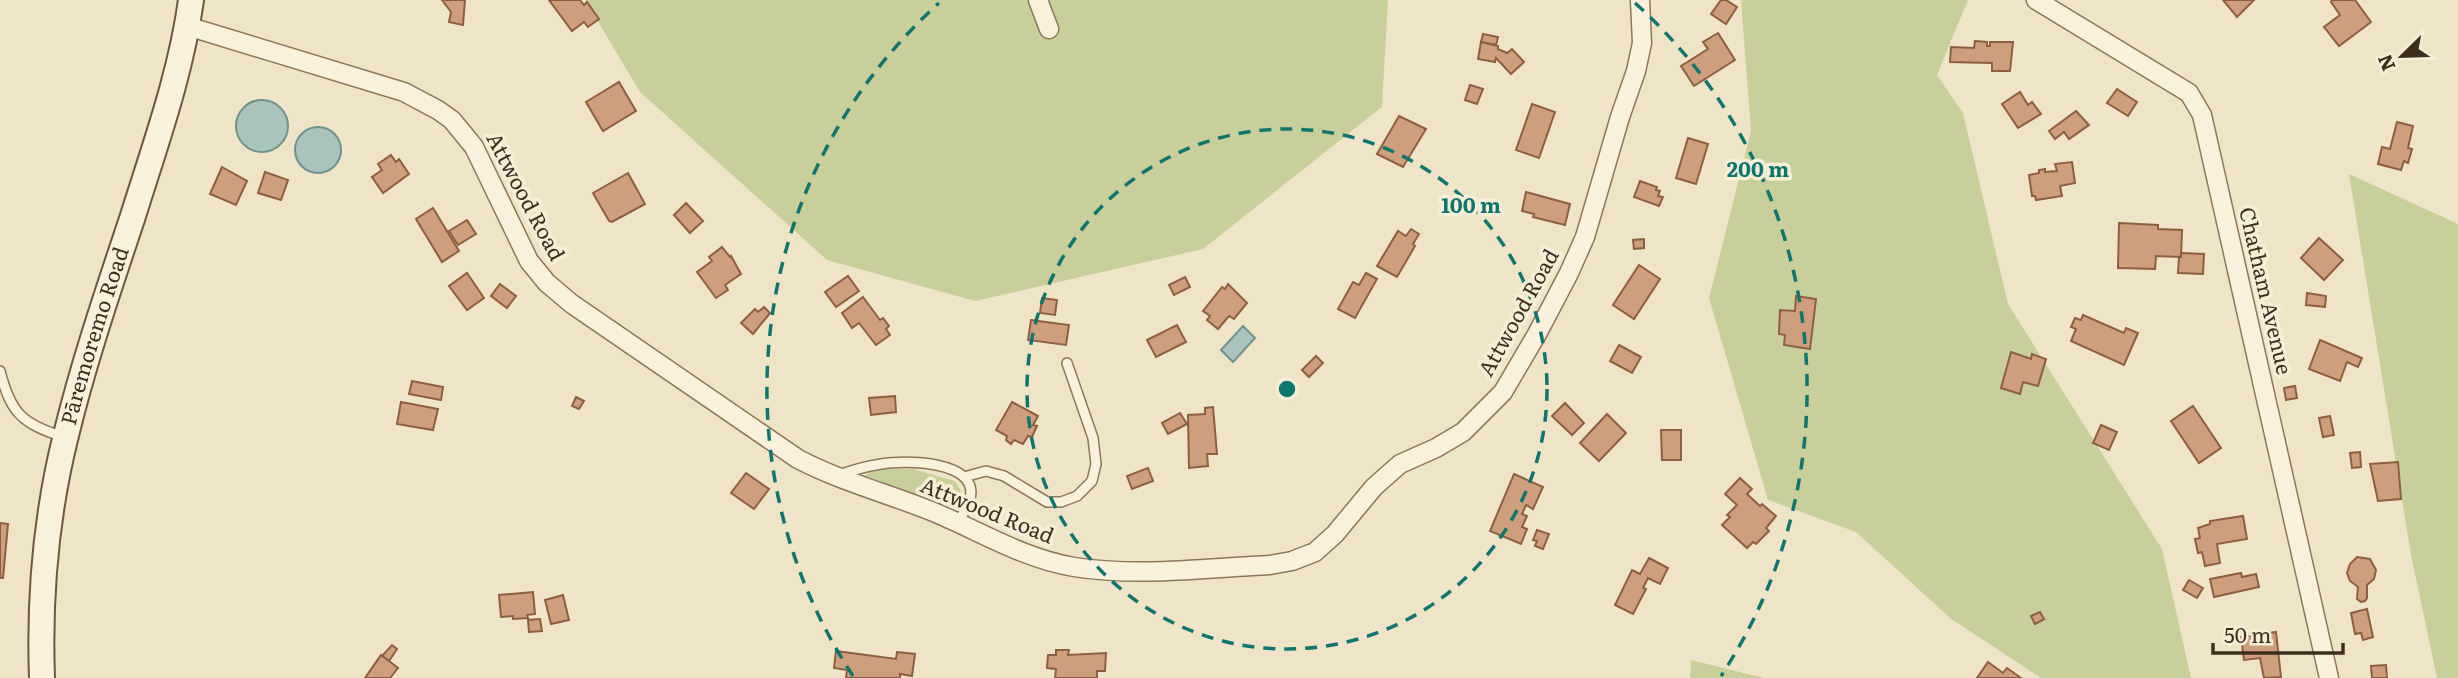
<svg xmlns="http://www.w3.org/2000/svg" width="2458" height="678" font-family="Literata,serif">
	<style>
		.green { fill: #c9cf9b }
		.water { fill: #a9c4bc; stroke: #6f938a; stroke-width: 2 }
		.building { fill: #cf9f7d; stroke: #8d5f41; stroke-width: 2 }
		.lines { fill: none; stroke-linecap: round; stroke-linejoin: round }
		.lane-casing { stroke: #8d765c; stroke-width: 12 }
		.street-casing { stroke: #8d765c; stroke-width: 21 }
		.secondary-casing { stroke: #6f573f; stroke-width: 28 }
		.lane { stroke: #faf1dc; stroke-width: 9 }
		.street { stroke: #faf1dc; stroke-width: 18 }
		.secondary { stroke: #faf1dc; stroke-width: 24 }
		.ring { fill: none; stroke: #0f766e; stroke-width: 3.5; stroke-dasharray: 12 9 }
		.labels { text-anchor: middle; stroke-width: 7; stroke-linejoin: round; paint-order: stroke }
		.street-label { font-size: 21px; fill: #3d2e20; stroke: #f7eed8 }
		.centre { fill: #0f766e; stroke: #f7eed8; stroke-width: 3.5 }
		.ring-label { font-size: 21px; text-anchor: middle; font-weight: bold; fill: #0f766e; stroke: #f7eed8; stroke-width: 7; stroke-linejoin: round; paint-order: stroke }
	</style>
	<rect width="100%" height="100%" fill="#f0e4c8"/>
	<g class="green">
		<path d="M585,0H1388L1382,107L1203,249L975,301L827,260L640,92Z"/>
		<path d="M1741,0H1968L1937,75L1963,113L2008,304L2162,549L2191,678H2041L1950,618L1856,532L1768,500L1709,298L1751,131Z"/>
		<path d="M2349,174L2458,224V678H2437L2411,555Z"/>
		<path d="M876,469H913L955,481L961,491L959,499L952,504L939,503L864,476Z"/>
		<path d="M1691,660L1764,678H1690Z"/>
	</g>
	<g class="water">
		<circle cx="262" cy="126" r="26"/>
		<circle cx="318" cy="150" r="23"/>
		<path d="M1243,326L1255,338L1233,362L1221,350Z"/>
	</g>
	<g class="building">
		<path d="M442,0H465L463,25L449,22L451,12Z"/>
		<path d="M549,0H580L584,5L587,2L599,19L588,27L584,22L572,31Z"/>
		<path d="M1721,0H1726L1737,7L1726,24L1711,14Z"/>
		<path d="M2223,0H2254L2237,17Z"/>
		<path d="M2332,0H2355L2371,22L2339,46L2324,27L2340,15L2331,2Z"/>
		<path d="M1718,33L1735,60L1694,86L1681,66L1708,49L1703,42Z"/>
		<path d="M1483,34L1498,37L1496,45L1481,42Z"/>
		<path d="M1975,41L1987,42V46H1990V42H2013L2010,71H1992V63L1950,62L1951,47L1974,48Z"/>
		<path d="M1481,42L1498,46V49L1507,53L1512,49L1524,62L1511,74L1496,58L1495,62L1478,59Z"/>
		<path d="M619,82L636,111L603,131L586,102Z"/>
		<path d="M1470,85L1483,89L1477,104L1465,100Z"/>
		<path d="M2117,89L2137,102L2128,116L2107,103Z"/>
		<path d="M2020,92L2028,105L2032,102L2041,114L2018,128L2002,104Z"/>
		<path d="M1532,104L1555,112L1539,158L1516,150Z"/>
		<path d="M2076,111L2089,125L2069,139L2064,132L2055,139L2049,131Z"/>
		<path d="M1399,116L1426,129L1403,167L1377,154Z"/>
		<path d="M2397,122L2413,126L2408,148L2412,149L2408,163L2404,161L2401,170L2378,164L2382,147L2390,149Z"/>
		<path d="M1688,138L1708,144L1696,184L1676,178Z"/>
		<path d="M391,155L396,162L399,159L409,174L383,193L372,177L382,170L378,164Z"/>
		<path d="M2072,162L2075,183L2060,186L2062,196L2036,200L2035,196H2032L2029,175L2039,173V170L2045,169V172L2057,171L2055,164Z"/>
		<path d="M222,167L247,181L236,205L210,194Z"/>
		<path d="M265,172L288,180L281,200L258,193Z"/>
		<path d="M628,173L645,204L612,222L609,221L593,193Z"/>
		<path d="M1640,181L1657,187L1656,190L1660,191L1658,196L1663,197L1659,206L1634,197Z"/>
		<path d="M1526,192L1570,204L1565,225L1533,217L1534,214L1522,211Z"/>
		<path d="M686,203L703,221L690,233L674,215Z"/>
		<path d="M433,208L459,251L442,262L416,219Z"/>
		<path d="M467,220L476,234L458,245L449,231Z"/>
		<path d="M2119,223L2158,225V229L2182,230L2181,257L2156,256L2155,269L2118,268Z"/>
		<path d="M1411,229L1419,234L1413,244L1415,246L1397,277L1377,266L1398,231L1406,236Z"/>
		<path d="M2319,238L2343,260L2324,280L2301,258Z"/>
		<path d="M1644,239V248L1634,249L1633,240Z"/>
		<path d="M722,247L730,257L731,256L741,274L725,285L728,290L716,298L697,272L712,261L709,257Z"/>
		<path d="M2181,253L2204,254L2203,274L2178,273L2179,257H2181Z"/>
		<path d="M1639,265L1660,279L1634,319L1613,305Z"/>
		<path d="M467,273L484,298L467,310L449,286Z"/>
		<path d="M1366,273L1377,279L1355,318L1338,309L1353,282L1359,285Z"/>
		<path d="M848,276L859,291L836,307L825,292Z"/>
		<path d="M1185,277L1190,287L1174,295L1169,285Z"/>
		<path d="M500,284L516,296L507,308L491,296Z"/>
		<path d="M1228,284L1247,303L1234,319L1229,316L1218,329L1207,320L1210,316L1203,311L1222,287L1225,289Z"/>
		<path d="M2307,293L2326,296L2325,307L2306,305Z"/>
		<path d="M1796,296L1816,299L1810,349L1784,345L1785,335L1779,334L1780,310L1795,311Z"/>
		<path d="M863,297L880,320L883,318L889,326L886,329L890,335L876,345L859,323L852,328L842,313Z"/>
		<path d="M1042,298L1057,300L1055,315L1040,313Z"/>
		<path d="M764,307L770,313L753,334L741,323L755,309L758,312Z"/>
		<path d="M2083,315L2124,333L2126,328L2138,333L2124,365L2071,341L2076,329L2071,327L2075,318L2081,320Z"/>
		<path d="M1031,320L1069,325L1066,345L1028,340Z"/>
		<path d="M1177,325L1186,342L1156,357L1147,340Z"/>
		<path d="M2320,340L2362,358L2358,367L2347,362L2340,381L2309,369Z"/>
		<path d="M1619,345L1641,357L1632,373L1610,361Z"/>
		<path d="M2011,352L2031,359L2032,354L2046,359L2038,386L2023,382L2020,394L2001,388Z"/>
		<path d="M1316,356L1323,363L1309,377L1302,370Z"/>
		<path d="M412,381L443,387L441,400L409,394Z"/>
		<path d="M2295,386L2297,398L2286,400L2284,388Z"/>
		<path d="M895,396L896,412L871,415L869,398Z"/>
		<path d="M576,397L584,401L579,409L572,406Z"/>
		<path d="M401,402L438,409L433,430L397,424Z"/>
		<path d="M1012,402L1038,416L1033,425L1037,426L1032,437L1028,436L1023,444L1014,440L1011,444L1006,440L1007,436L996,430Z"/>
		<path d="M1565,403L1584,423L1572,435L1552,416Z"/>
		<path d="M2193,406L2221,448L2199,463L2171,421Z"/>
		<path d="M1213,407L1217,454H1207L1208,466L1189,468L1188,415L1205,414V408Z"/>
		<path d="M1180,413L1187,424L1168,434L1162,423Z"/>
		<path d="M1607,414L1626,433L1599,461L1580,443Z"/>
		<path d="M2330,416L2334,435L2323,437L2319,418Z"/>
		<path d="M2101,425L2117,432L2109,450L2093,443Z"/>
		<path d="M1661,430H1681V460H1662Z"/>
		<path d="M2360,452L2361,467L2352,468L2350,453Z"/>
		<path d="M2398,462L2401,499L2378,501L2370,464Z"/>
		<path d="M1148,468L1153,481L1132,489L1127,476Z"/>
		<path d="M746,473L769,489L754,509L731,493Z"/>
		<path d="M1514,474L1543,487L1533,509L1526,505L1522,514L1527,516L1522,527L1527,529L1521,544L1490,531Z"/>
		<path d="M1740,478L1752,489L1747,494L1760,506L1762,504L1776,516L1766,528L1769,531L1756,544L1753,542L1747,548L1722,525L1730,517L1727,515L1737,505L1725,494Z"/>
		<path d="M2243,516L2247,539L2217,544L2220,563L2205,566L2202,552L2198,553L2195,539L2200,538L2198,528L2210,524V521Z"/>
		<path d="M0,523L8,524L3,578H0Z"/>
		<path d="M1537,530L1549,534L1543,549L1535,546L1537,541L1533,540Z"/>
		<path d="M2357,557L2370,559L2376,570L2374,579L2367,585V598L2365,601L2361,602L2357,599L2358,587L2350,581L2347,573L2350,564Z"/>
		<path d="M1649,558L1668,568L1660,584L1648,578L1643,588L1646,589L1633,614L1615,605L1632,570L1640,574Z"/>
		<path d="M2241,573L2242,577L2256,574L2259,587L2214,597L2210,579Z"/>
		<path d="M2189,580L2203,588L2197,598L2183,590Z"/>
		<path d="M533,592L535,614L527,615L528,618L513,619V616L501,617L499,595Z"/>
		<path d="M563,595L569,620L551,624L545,600Z"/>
		<path d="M2367,609L2373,637L2363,640L2361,633L2355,634L2351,613Z"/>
		<path d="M2040,612L2044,619L2035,624L2031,616Z"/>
		<path d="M540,619L542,631L529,632L528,620Z"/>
		<path d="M2276,632L2281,677L2264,678L2260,658L2244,660L2241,637Z"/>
		<path d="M392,645L397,649L389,661L382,656Z"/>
		<path d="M1056,650H1069L1068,655L1106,653L1105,671H1097V678H1055L1056,669L1047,668L1048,655H1056Z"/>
		<path d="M836,651L896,659L897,652L915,654L912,676L900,674V678H846L847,670L834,668Z"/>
		<path d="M381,655L398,668L390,678H365Z"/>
		<path d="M1988,662L2003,673L2007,668L2021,678H1977Z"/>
		<path d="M2386,665L2387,678H2372L2371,666Z"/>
	</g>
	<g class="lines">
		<g class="lane-casing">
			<g id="lane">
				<path d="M0,371C11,414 22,423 63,437"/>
				<path d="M839,475C853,470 867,466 881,464C904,460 980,460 970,499C968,508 962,515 957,523"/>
				<path d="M964,477L986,471L1004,476L1047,502H1061L1077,496L1092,481L1096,464L1093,438L1067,363"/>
			</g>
		</g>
		<g class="street-casing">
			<g id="street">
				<path d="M1038,0L1049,29"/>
				<path d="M2036,0L2189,93L2202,115L2329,678"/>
				<path d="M187,26L404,92L438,110L452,120L474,147L529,261L547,283L572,304L798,459C842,482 890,494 936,513C981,532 1025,559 1074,567C1138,577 1206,568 1270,565L1292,561L1315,552L1335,534L1374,487L1400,464L1436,448L1463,432L1503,392L1537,334L1569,273L1585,237L1620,117L1636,71L1642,43L1640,0"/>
			</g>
		</g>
		<g class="secondary-casing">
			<g id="secondary">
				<path id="s1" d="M42,678C39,596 46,515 66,435C84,361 109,288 133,216C155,145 181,74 191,0"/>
			</g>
		</g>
		<use href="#lane" class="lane"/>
		<use href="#street" class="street"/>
		<use href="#secondary" class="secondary"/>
	</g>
	<g class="ring">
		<circle cx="1287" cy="389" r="260"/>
		<path d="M853 676A520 520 0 0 1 939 3M1635 3A520 520 0 0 1 1721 676"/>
	</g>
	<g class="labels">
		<g class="street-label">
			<text transform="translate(525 197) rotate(62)" y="7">Attwood Road</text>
			<text transform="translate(2265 291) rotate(77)" y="7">Chatham Avenue</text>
			<text transform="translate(1519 313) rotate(-61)" y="7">Attwood Road</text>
			<text dy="7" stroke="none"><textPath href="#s1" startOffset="348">Pāremoremo Road</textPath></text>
			<text transform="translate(987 511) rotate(22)" y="7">Attwood Road</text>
		</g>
	</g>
	<circle cx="1287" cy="389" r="10" class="centre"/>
	<g class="ring-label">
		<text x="1758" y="177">200 m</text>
		<text x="1471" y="213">100 m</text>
	</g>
	<g transform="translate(2402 56) rotate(247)" stroke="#f7eed8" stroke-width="5" paint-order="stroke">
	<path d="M0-5L12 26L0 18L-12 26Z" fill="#3d2e20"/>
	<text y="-10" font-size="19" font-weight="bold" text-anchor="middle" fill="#3d2e20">N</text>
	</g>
	<path d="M2213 643v10h130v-10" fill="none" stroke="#3d2e20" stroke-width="3.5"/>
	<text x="2224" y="643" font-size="21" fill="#3d2e20" stroke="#f7eed8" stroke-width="5" paint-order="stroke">50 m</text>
</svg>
